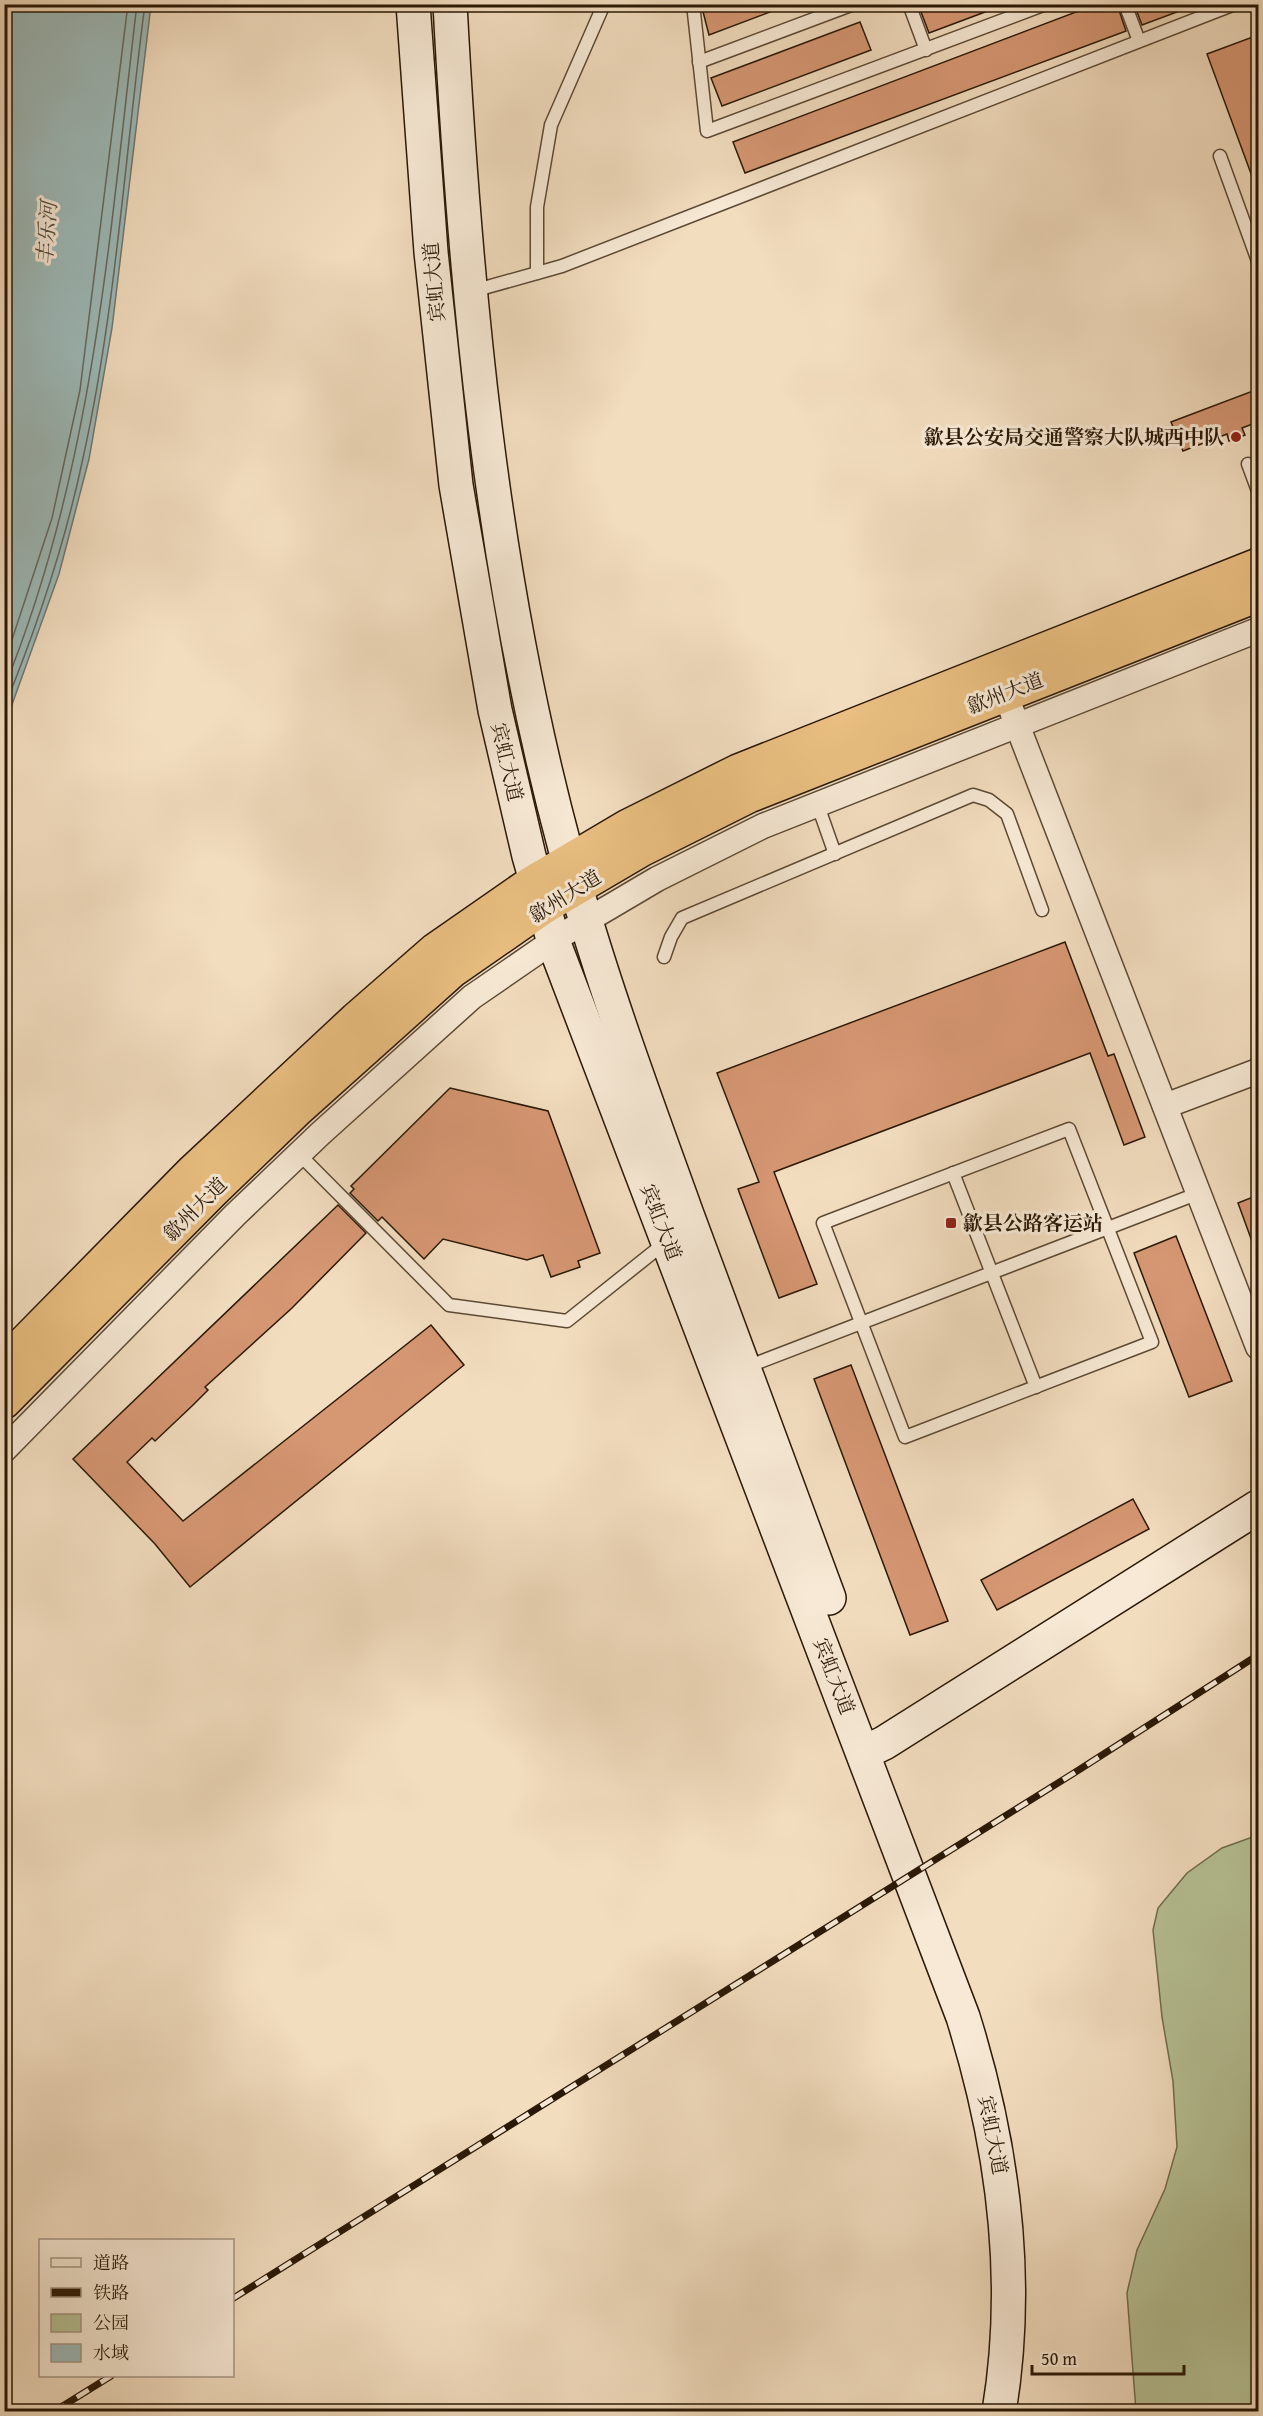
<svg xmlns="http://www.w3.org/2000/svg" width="1263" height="2416" font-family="'Gentium Book Plus','Noto Serif SC',serif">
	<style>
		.green { fill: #b6c296; stroke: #706d4e; stroke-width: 1.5 }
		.water { fill: #9dbab9; stroke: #6f7971; stroke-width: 1.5 }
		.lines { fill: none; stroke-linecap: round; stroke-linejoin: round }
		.shore { stroke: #646960; stroke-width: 1.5 }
		.building { fill: #d69773; stroke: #2a1806; stroke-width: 1.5 }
		.lane-casing { stroke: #5c4934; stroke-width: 15 }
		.street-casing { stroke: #5c4934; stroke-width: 27 }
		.secondary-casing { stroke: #2a1806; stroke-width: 36 }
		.highway-casing { stroke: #2a1806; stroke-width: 36 }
		.lane { stroke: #f7e9d5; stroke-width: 12 }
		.street { stroke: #f7e9d5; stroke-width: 24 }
		.secondary { stroke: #f7e9d5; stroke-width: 33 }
		.highway { stroke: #e9be80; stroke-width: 33 }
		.rail-casing { stroke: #2a1806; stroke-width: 7 }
		.rail { stroke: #f7e9d5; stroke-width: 4.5; stroke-dasharray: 14; stroke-linecap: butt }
		.poi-dot { fill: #8f2418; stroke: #f7e9d5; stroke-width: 2 }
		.labels { text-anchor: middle; stroke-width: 6; stroke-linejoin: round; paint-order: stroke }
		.street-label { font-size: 20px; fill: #2a1806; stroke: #f7e9d5 }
		.poi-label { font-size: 20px; font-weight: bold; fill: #2a1806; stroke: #f7e9d5; text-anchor: end }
		.water-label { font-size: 21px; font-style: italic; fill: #525145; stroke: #f7e9d5 }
	</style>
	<rect width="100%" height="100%" fill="#f2ddbf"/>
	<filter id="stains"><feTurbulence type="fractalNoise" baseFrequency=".00333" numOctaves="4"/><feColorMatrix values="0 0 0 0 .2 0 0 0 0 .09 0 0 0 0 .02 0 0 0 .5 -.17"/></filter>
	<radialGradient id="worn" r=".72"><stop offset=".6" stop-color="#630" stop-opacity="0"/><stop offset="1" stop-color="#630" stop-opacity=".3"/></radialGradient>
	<path class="green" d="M1258,1835V2411H1136L1127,2293L1137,2250L1165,2189L1177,2147L1173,2081L1162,2017L1153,1930L1158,1908L1187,1873L1222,1848Z"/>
	<path class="water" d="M5,4L151,5L112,328L89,459L59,574L5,724Z"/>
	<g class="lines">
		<g class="shore">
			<path d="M4,664L52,518L80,390L128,4"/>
			<path d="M4,688C94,468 109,238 137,4"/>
			<path d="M4,708C37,627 65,544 83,458C116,309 125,155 145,4"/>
		</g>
	</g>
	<g class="building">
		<path d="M701,4H785L786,6L709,35Z"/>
		<path d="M918,4H1000L1001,6L929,33Z"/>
		<path d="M1097,4H1117L1126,31L745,173L733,142Z"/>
		<path d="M1134,4H1193V6L1142,25Z"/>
		<path d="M860,22L871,50L722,106L711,78Z"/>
		<path d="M1258,35V189L1257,190L1207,54Z"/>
		<path d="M1258,389V422L1242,428L1245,435L1229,441L1227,434L1183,451L1171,422Z"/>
		<path d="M1065,942L1108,1056L1114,1054L1145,1137L1124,1145L1090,1053L774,1172L817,1284L779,1298L738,1189L759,1182L717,1073Z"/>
		<path d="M450,1088L548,1111L600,1253L578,1261L580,1267L551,1277L543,1255L527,1260L443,1239L424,1259L382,1217L378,1221L350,1193L354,1189L351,1186Z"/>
		<path d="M1258,1195V1255H1257L1238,1203Z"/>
		<path d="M338,1205L366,1233L292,1308L205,1387L208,1390L192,1406L155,1441L152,1438L127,1462L183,1521L431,1325L464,1365L190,1587L155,1544L73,1459Z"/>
		<path d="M1176,1236L1232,1381L1189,1397L1134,1253Z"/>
		<path d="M851,1365L948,1621L910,1635L814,1379Z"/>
		<path d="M1133,1499L1149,1529L997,1610L981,1580Z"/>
	</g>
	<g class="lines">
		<g class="lane-casing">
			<g id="lane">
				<path d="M693,4L707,131L1046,4"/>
				<path d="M909,4L926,50"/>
				<path d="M1125,4L1139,41"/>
				<path d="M699,62L854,4"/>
				<path d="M1220,156L1258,261"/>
				<path d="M537,273V207L551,125L604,4"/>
				<path d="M473,291L562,266L1235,4"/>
				<path d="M1248,464L1258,491"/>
				<path d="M817,803L835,854"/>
				<path d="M664,957L671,937L682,918L973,795L989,800L1007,814L1042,910"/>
				<path d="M1069,1129L1152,1342L905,1437L823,1223Z"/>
				<path d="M299,1154L449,1305L567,1321L666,1242"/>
				<path d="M953,1173L1036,1387"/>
				<path d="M744,1368L1199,1193"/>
			</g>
		</g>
		<g class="street-casing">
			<g id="street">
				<path d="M1011,709L1258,1347"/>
				<path d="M1165,1106L1258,1071"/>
				<path d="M4,1450L235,1215L321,1133L472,997L562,935L657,879L763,826L1258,630"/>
			</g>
		</g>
		<g class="secondary-casing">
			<g id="secondary">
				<path d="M413,4L431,252L456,485L495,710L529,856L555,946L963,2017C1003,2145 1021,2279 999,2412"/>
				<path d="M450,4C465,287 491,574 565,848C598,971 642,1090 685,1209C733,1339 780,1469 829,1598"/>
				<path d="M863,1753L884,1743L1258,1507"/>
			</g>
		</g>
		<g class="highway-casing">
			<g id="highway">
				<path d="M4,1363L192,1172L356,1019L435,950L530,884L628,826L738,771L1258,565"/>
				<path d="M4,1402L212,1192L298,1109L452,971L544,907L641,850L749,796L1258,595"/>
			</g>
		</g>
		<use href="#lane" class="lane"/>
		<use href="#street" class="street"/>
		<use href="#secondary" class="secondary"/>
		<use href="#highway" class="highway"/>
		<g class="rail-casing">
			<g id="rail">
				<path d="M232,2299L1074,1773L1258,1655"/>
				<path d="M53,2412L111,2376"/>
			</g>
		</g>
		<use href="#rail" class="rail"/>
	</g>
	<g class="poi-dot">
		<circle cx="1236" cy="437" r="6"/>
		<rect x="945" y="1217" width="12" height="12" rx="3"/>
	</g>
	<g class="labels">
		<g class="street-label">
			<text transform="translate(434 282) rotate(-95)" y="7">宾虹大道</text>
			<text transform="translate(1005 693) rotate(-21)" y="7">歙州大道</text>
			<text transform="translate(507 762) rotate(77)" y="7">宾虹大道</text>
			<text transform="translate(565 896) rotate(-32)" y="7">歙州大道</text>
			<text transform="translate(195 1209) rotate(-45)" y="7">歙州大道</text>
			<text transform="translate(661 1222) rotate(69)" y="7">宾虹大道</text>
			<text transform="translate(834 1676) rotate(69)" y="7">宾虹大道</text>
			<text transform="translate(993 2135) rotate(79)" y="7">宾虹大道</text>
		</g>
		<g class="poi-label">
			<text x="1224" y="444">歙县公安局交通警察大队城西中队</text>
			<text x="963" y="1230" text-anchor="start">歙县公路客运站</text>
		</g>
		<g class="water-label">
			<text transform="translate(47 233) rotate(-86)" y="7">丰乐河</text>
		</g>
	</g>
	<rect width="1263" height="2416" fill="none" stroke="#f2ddbf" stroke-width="24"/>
	<rect x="6" y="6" width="1251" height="2404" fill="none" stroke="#2a1806" stroke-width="3"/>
	<rect x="12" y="12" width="1239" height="2392" fill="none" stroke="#2a1806" stroke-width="1.5"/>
	<rect x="39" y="2239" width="195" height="138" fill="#f7e9d5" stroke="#a59582" stroke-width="1.5"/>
	<rect x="51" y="2258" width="30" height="9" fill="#f7e9d5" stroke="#a59582" stroke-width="1.5"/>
	<text x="93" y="2269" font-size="18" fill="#2a1806">道路</text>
	<rect x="51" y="2288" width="30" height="9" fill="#2a1806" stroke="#a59582" stroke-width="1.5"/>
	<text x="93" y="2299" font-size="18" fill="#2a1806">铁路</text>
	<rect x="51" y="2314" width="30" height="18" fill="#b6c296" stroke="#a59582" stroke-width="1.5"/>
	<text x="93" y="2329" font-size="18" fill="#2a1806">公园</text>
	<rect x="51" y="2344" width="30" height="18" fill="#9dbab9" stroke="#a59582" stroke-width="1.5"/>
	<text x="93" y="2359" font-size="18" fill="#2a1806">水域</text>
	<path d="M1032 2365v9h152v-9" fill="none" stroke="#2a1806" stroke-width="3"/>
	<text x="1041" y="2365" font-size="18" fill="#2a1806" stroke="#f7e9d5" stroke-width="4.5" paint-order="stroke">50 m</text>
	<rect width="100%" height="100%" filter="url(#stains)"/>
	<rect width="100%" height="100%" fill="url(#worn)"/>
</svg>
